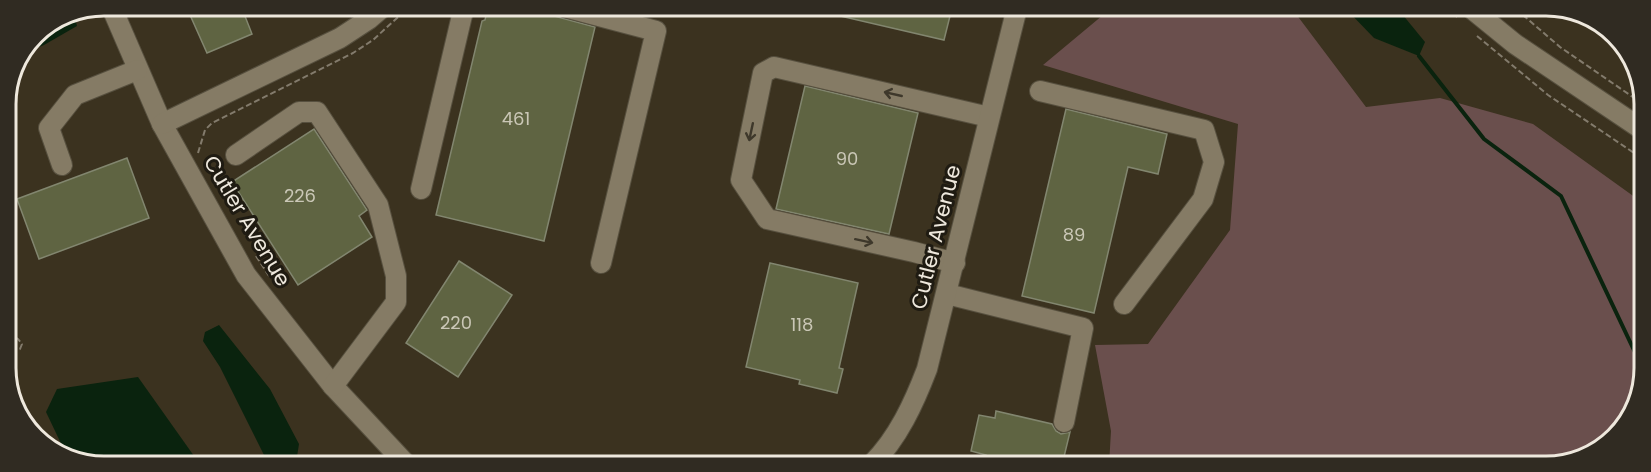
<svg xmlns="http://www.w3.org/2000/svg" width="1651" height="472" font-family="Poppins,sans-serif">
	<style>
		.green { fill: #6a4f4d }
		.water { fill: #0a230e }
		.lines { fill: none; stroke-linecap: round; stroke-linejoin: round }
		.stream { stroke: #0a230e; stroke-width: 4 }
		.building { fill: #5f6442; stroke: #82866f; stroke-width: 1.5 }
		.minor-casing { stroke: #57503f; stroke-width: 22 }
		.path { stroke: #837b6c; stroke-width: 2; stroke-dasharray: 6 3; stroke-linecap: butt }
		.minor { stroke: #857b65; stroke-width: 20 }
		.oneway { stroke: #3e382b }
		.labels { text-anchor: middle; stroke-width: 6; stroke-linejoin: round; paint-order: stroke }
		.number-label { font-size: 18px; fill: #cac7b6 }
		.street-label { font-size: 21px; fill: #eee8dd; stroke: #1f1b12 }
		.rim { fill: none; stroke: #eee8dd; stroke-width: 3 }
	</style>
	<rect width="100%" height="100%" fill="#3b321f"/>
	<path class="green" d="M1118,8L1283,9L1296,14L1366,107L1440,98L1533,124L1643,203L1642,393L1611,442L1553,466L1109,465L1111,431L1095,345L1148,344L1230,230L1238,124L1043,65L1103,15Z"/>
	<g class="water">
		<path d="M1346,9H1398L1425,42L1419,56L1374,38Z"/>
		<path d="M75,18L77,26L44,45L27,52L35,35Z"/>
		<path d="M219,325L270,389L299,444L296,463H268L220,367L203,341L205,332Z"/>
		<path d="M138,377L199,463H79L66,454L46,412L57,389Z"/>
	</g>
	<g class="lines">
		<path class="stream" d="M1419,56L1484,139L1561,196L1641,365L1628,415"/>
	</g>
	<g class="building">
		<path d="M186,6H241L252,34L207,53Z"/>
		<path d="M488,7H521L595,27L544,241L436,215L482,21L485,20Z"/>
		<path d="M842,8H952L944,40L840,16Z"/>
		<path d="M805,86L918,113L889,234L776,209Z"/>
		<path d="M1066,109L1167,134L1158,174L1128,167L1094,313L1022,296Z"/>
		<path d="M314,129L367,210L359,216L372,237L298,285L232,182Z"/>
		<path d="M127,158L149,218L39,259L17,199Z"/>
		<path d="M459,261L512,295L458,377L406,343Z"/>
		<path d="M770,263L858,283L839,368L843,369L837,393L799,384L800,380L746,367Z"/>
		<path d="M996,411L1052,424L1056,431L1061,434L1070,432L1062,465H995L984,462L986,455L971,451L979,415L995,418Z"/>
	</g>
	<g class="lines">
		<g class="minor-casing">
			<g id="minor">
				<path d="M111,6L162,124L246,275L333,386L405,463"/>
				<path d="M565,7L656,31L601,263"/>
				<path d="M1472,9L1515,44L1643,130"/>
				<path d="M1040,91L1204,130L1214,162L1203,199L1124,304"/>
				<path d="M162,124L340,38L369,19L383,7"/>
				<path d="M236,155L299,112H317L378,205L396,276V302L333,386"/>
				<path d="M62,165L49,128L75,95L137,70"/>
				<path d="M421,189L464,7"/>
				<path d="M955,263L914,252L767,219L741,180L763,73L774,67L989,117"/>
				<path d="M947,294L1083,328L1064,422"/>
				<path d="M872,464C898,438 914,403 927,369L1017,8"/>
			</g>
		</g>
		<g class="path">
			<path d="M1449,9L1457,17"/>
			<path d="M1516,9L1560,47L1643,104"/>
			<path d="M1477,36L1548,95L1643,159"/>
			<path d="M198,153L205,130L212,123L353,53L373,40L409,7"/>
			<path d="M256,256L269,276"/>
			<path d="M8,333L18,339L22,344L20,349L13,352"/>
			<path d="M421,457L427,463"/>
		</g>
		<use href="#minor" class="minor"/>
	</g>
	<defs><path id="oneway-shaft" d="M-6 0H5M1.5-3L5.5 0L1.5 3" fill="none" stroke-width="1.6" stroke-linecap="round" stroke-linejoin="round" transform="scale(1.5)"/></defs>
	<g class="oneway">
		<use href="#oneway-shaft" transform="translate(893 94) rotate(-167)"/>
		<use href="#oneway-shaft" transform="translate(751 132) rotate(102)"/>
		<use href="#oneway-shaft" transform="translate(864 241) rotate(12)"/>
	</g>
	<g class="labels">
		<g class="number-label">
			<text x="516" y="125">461</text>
			<text x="847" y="165">90</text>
			<text x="300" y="202">226</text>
			<text x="1074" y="241">89</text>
			<text x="456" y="329">220</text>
			<text x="802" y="331">118</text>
		</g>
		<g class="street-label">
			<text transform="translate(247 221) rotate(59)" y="7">Cutler Avenue</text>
			<text transform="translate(936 237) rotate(-76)" y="7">Cutler Avenue</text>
		</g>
	</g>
	<path d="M0 0H1651V472H0ZM104 16H1546A88 88 0 0 1 1634 104V368A88 88 0 0 1 1546 456H104A88 88 0 0 1 16 368V104A88 88 0 0 1 104 16Z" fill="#302b22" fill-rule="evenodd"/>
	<path class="rim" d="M104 16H1546A88 88 0 0 1 1634 104V368A88 88 0 0 1 1546 456H104A88 88 0 0 1 16 368V104A88 88 0 0 1 104 16Z"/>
</svg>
